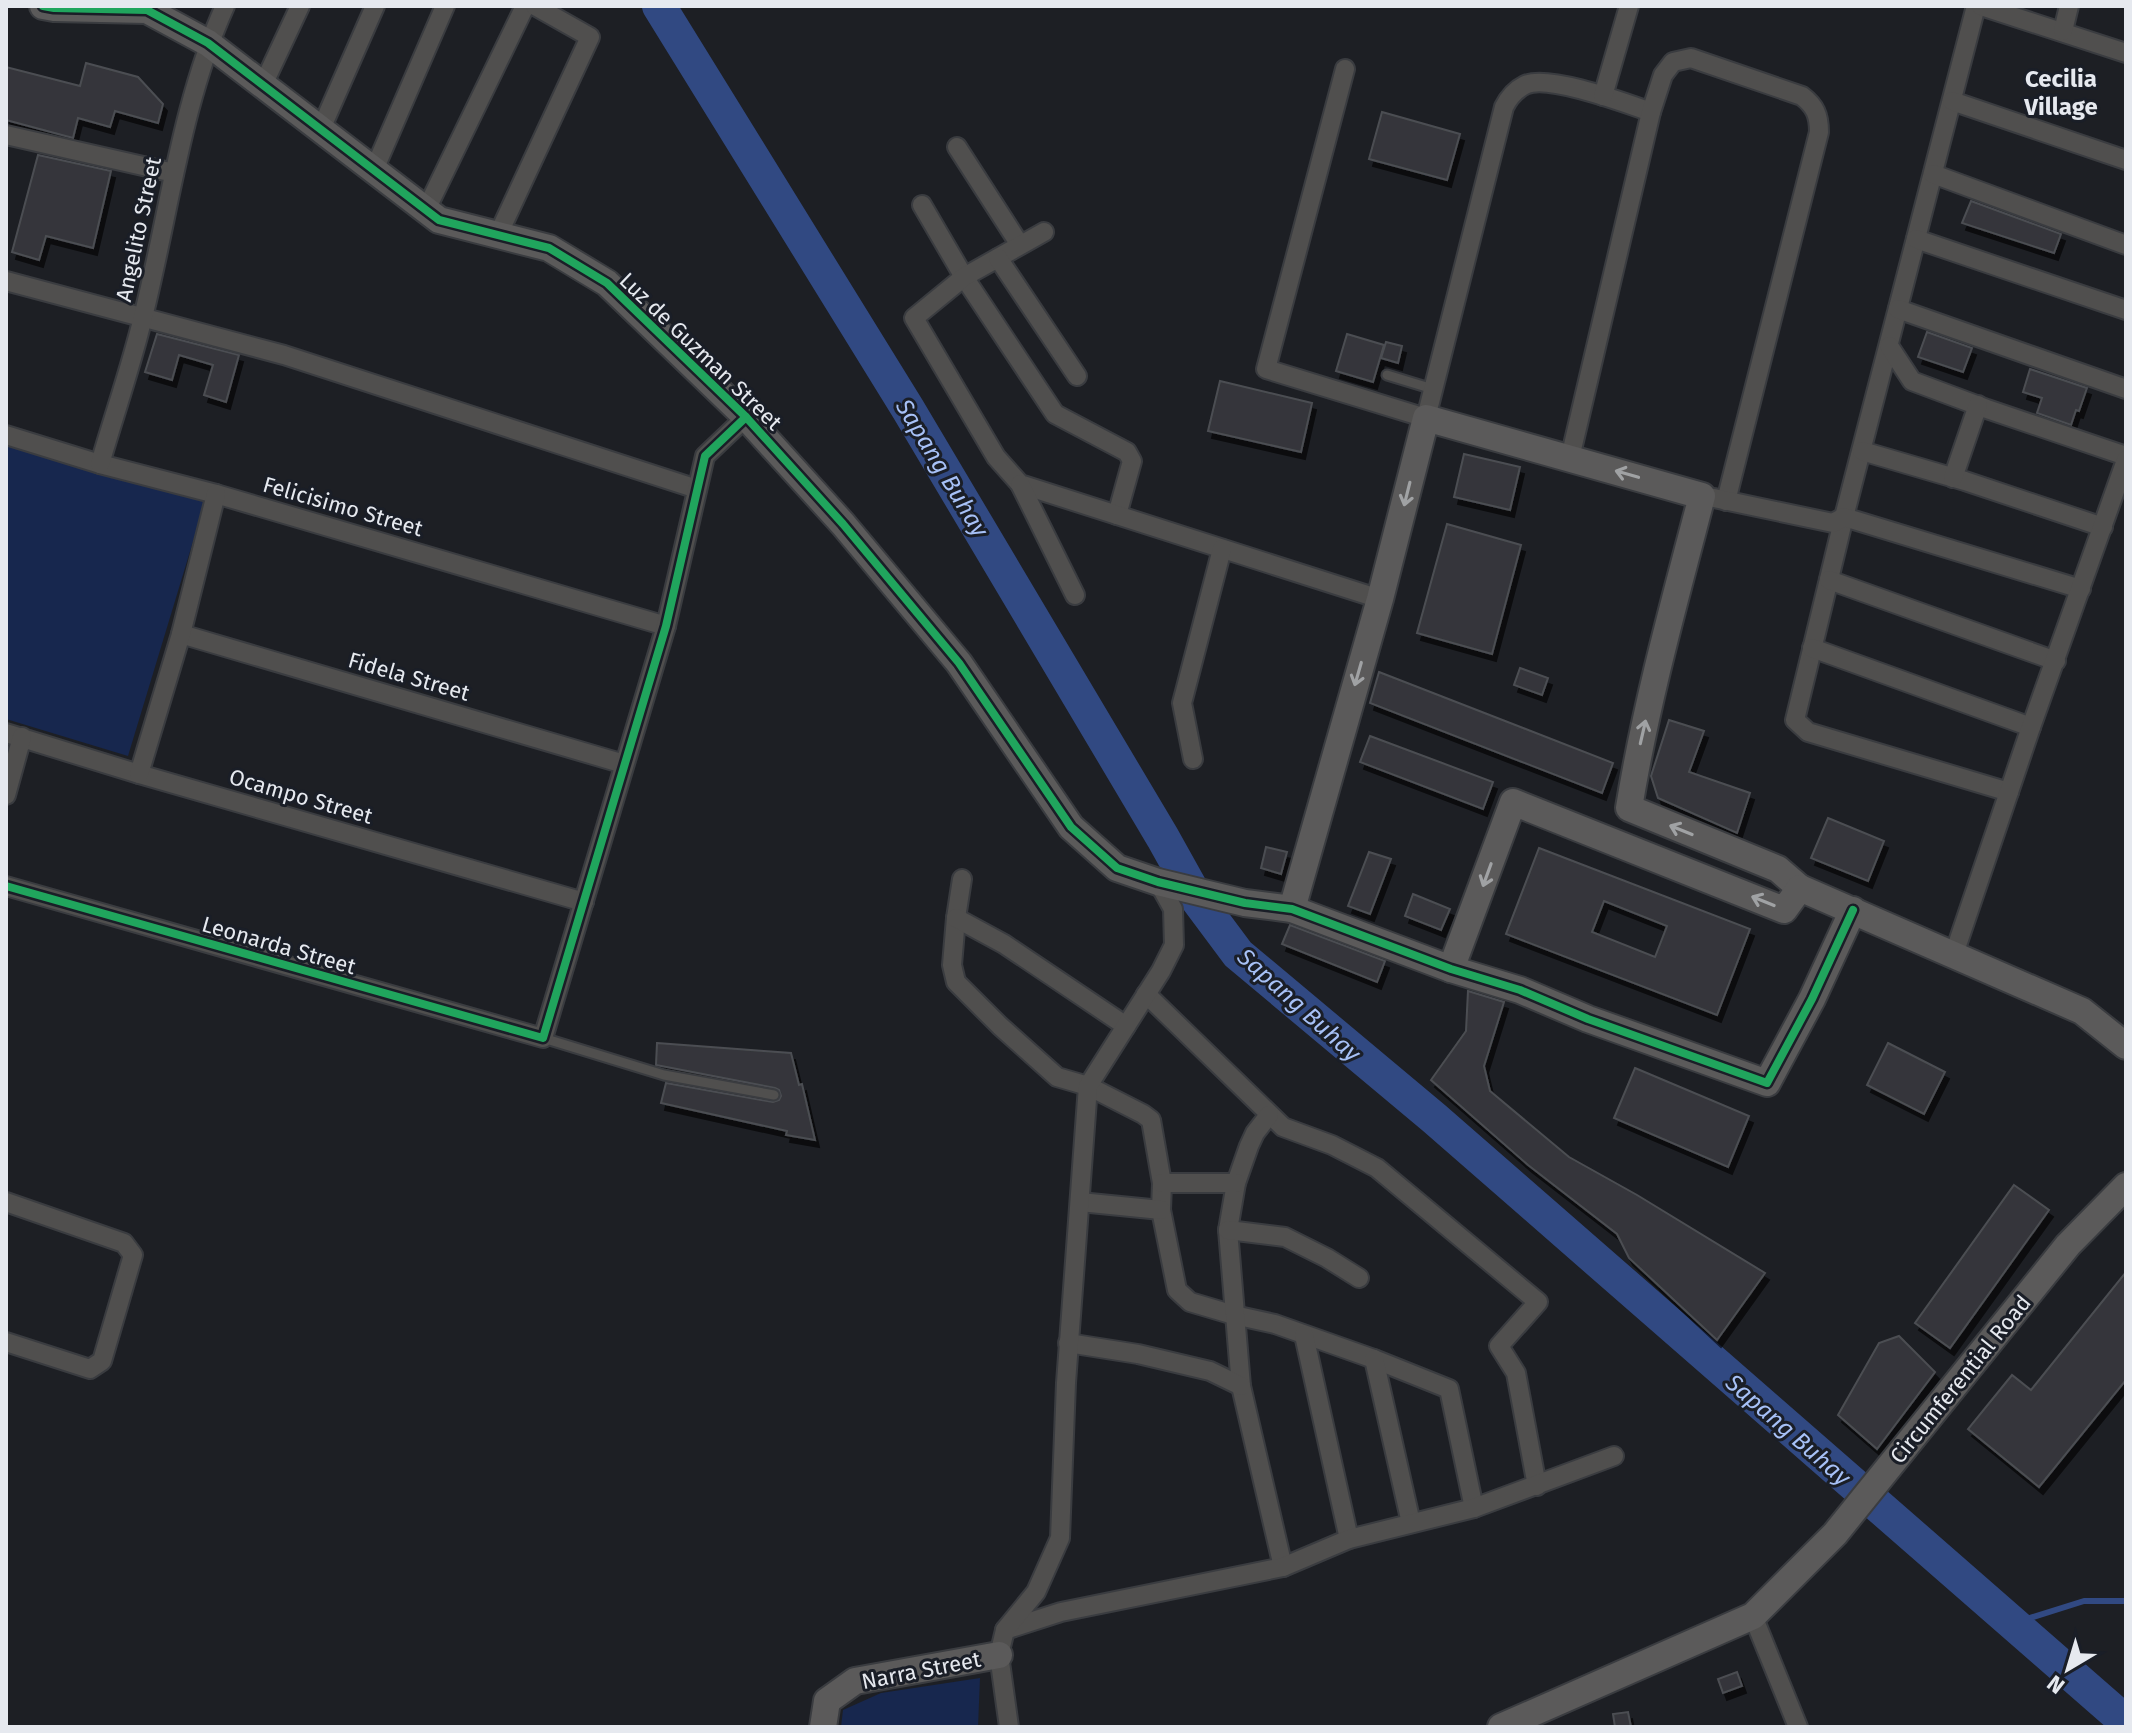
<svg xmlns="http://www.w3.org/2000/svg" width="2132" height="1733" font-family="'Fira Sans',sans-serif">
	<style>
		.green { fill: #17274e }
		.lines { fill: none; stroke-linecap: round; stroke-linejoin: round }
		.stream { stroke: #314982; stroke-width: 6 }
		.river { stroke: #314982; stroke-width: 34 }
		.building { fill: #34363a; stroke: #4c4e52; stroke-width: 2; fill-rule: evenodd; filter: url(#shadow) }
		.lane-casing { stroke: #3a3c40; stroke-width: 13 }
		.street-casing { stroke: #3a3c40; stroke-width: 22 }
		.secondary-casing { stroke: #3a3c40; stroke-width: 30 }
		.lane { stroke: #504f4e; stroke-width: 9 }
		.street { stroke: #504f4e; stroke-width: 18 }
		.secondary { stroke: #5b5a5a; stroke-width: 26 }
		.cycleway-casing { stroke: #1a1e27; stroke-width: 13 }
		.cycleway { stroke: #20a55d; stroke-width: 8 }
		.oneway { stroke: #a0a2a4 }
		.labels { text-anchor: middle; stroke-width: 6; stroke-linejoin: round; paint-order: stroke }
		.street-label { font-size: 22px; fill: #e6e9ef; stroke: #1a1e27 }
		.neighbourhood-label { font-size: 24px; font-weight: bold; fill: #e6e9ef; stroke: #1a1e27 }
		.water-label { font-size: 24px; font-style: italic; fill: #a7c1f7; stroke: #1a1e27 }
	</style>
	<defs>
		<filter id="shadow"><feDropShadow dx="4" dy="7" stdDeviation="0" flood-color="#0009"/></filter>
	</defs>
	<rect width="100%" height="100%" fill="#1d1f24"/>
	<g class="green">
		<path d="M6,444L205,502L128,756L6,719Z"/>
		<path d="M980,1678L978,1727H841L843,1710L881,1693Z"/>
	</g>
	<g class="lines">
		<path class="stream" d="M2014,1623L2084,1601H2126"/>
		<path class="river" d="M659,6L908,409L1163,838L1197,899L1238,954L1434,1118L2126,1722"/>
	</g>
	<g class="building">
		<path d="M86,63L138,77L163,104L158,123L115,111L110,127L78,118L73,138L6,120V67L80,86Z"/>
		<path d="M1382,112L1460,134L1447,180L1369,159Z"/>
		<path d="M38,155L111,171L93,248L46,236L39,260L12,252Z"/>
		<path d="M1971,201L2061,234L2054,253L1962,223Z"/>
		<path d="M1927,332L1972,348L1963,372L1918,357Z"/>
		<path d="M157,334L239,355L226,402L204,395L213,365L179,355L172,380L145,372Z"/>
		<path d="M1347,334L1384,345L1373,382L1336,371Z"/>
		<path d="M1386,342L1402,346L1398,363L1381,358Z"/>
		<path d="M2030,369L2087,388L2079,411L2076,410L2071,425L2037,413L2042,398L2023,392Z"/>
		<path d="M1220,381L1312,403L1301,452L1208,431Z"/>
		<path d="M1464,454L1520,467L1510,510L1454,497Z"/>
		<path d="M1447,524L1521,545L1492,654L1417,633Z"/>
		<path d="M1520,668L1548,678L1542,695L1514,685Z"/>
		<path d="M1379,672L1613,763L1602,793L1370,703Z"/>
		<path d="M1669,720L1704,731L1689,772L1750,793L1737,833L1658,798L1651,776Z"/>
		<path d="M1370,736L1493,782L1483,809L1360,762Z"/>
		<path d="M1828,818L1884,841L1868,881L1811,858Z"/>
		<path d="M1266,847L1287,852L1281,874L1261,868Z"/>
		<path d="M1539,848L1750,929L1717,1015L1506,934ZM1604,901L1667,926L1655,957L1592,932Z"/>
		<path d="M1369,852L1391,859L1370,914L1348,906Z"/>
		<path d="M1413,894L1450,909L1441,930L1405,916Z"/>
		<path d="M1290,925L1385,961L1377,982L1282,944Z"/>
		<path d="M1468,991L1504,1002L1484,1066L1490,1091L1569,1157L1637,1195L1765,1273L1717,1340L1629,1258L1617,1234L1528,1165L1431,1080L1466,1031Z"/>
		<path d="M657,1043L791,1053L799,1085L802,1084L815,1140L786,1135L787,1131L661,1103L666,1083L773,1102L779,1100L781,1096L779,1090L775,1088L656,1065Z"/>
		<path d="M1888,1043L1945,1072L1924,1114L1867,1085Z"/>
		<path d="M1635,1068L1749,1116L1728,1167L1614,1118Z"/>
		<path d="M2014,1185L2049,1210L1950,1348L1915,1323Z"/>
		<path d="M2126,1272V1380L2039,1487L1968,1429L2012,1375L2031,1390Z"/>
		<path d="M1899,1336L1935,1372L1877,1449L1838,1415L1879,1343Z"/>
		<path d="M1737,1672L1742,1686L1723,1693L1718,1679Z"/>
		<path d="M1628,1712L1631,1727H1615L1613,1714Z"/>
	</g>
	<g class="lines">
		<g class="lane-casing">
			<g id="lane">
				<path d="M1387,375L1433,389"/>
				<path d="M543,1038L664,1075L774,1095"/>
			</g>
		</g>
		<g class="street-casing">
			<g id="street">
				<path d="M1976,6L1844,517L1795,720L1808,732L2009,792"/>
				<path d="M1981,6L2126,53"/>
				<path d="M2063,31L2069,6"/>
				<path d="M1345,69L1266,369L1426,418L1504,107C1509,97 1515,90 1525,85C1548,74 1625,103 1651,112"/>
				<path d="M263,85L300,6"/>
				<path d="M1603,96L1629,6"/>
				<path d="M1952,101L2126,160"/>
				<path d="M321,129L375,6"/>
				<path d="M6,135L174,173"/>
				<path d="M957,147L1020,245"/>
				<path d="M374,170L445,6"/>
				<path d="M1933,174L2126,245"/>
				<path d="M922,205L964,277L1055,414L1127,452L1132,461L1117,515"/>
				<path d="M426,210L525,6"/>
				<path d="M1044,232L964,277L914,318L996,457L1020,484L1380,599"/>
				<path d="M498,235L590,37L535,6"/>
				<path d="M1916,239L2126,310"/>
				<path d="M998,258L1077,376"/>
				<path d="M6,281L284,355L697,489"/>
				<path d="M1898,309L2126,389"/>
				<path d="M1889,346L1912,381L1987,409L2126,456"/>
				<path d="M6,435L100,464L216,494L666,626"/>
				<path d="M1862,451L1965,481L2103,527"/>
				<path d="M1570,458L1651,112L1663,75L1673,62L1691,58L1802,96C1815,106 1819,115 1819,132L1726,501"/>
				<path d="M100,464C114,415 131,367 143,317C169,214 181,104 225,6"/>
				<path d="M1953,478L1978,405"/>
				<path d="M1020,484L1075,595"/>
				<path d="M1714,498L1833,523L1844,517L2081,589"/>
				<path d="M1829,580L2056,661"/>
				<path d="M181,634L624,764"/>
				<path d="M1812,648L2031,727"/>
				<path d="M6,733L139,774L584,902"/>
				<path d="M1193,759L1182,703L1222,549"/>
				<path d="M139,774L181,634L216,494"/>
				<path d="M6,795L22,737"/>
				<path d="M962,879L956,918L952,965L956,982L1000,1026L1057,1077L1088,1086L1143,1114L1151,1120L1162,1183L1161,1210L1177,1290L1190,1302L1234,1315L1275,1324L1374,1359L1449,1389L1474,1508"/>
				<path d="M6,886L543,1038L666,626L705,456L746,417"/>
				<path d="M956,918L1004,944L1126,1026"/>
				<path d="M1954,954L2031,727L2126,460"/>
				<path d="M1146,994L1283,1127L1332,1145L1377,1168L1538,1302L1499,1346L1516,1373L1537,1486"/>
				<path d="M1269,1115L1255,1133L1249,1146L1236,1183L1228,1230L1241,1386L1283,1567"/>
				<path d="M1162,1183H1236"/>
				<path d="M6,1202L124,1243L133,1255L102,1361L90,1369L6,1342"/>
				<path d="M1080,1202L1161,1210"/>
				<path d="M1228,1230L1285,1237L1327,1258L1359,1278"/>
				<path d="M1304,1335L1349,1539"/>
				<path d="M1068,1343L1138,1354L1210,1371L1241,1386"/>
				<path d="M1374,1359L1411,1523"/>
				<path d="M1753,1616L1798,1727"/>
				<path d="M1005,1630L1061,1612L1283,1567L1349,1539L1474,1508L1614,1456"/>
				<path d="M1009,1727L999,1655L1005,1630L1036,1592L1060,1538L1066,1383L1088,1086L1161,971L1174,945L1173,909L1158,882"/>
			</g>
		</g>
		<g class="secondary-casing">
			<g id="secondary">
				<path d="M43,6L54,8L147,10L208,43L439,220L549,248L607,283L746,417L843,524L959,663L1071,827L1117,868L1158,882L1245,903L1292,909L1451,969L1520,990L1588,1019L1767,1083L1812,999L1853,910"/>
				<path d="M1292,909L1380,599L1426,418L1702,496C1675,599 1646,703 1629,808L1778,869L1800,888"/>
				<path d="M1451,969L1513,802L1784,910L1800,888L2082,1011L2126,1046"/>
				<path d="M823,1727L827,1701L855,1681L999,1655"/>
				<path d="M1501,1727L1753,1616L1835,1534L2068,1245L2126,1186"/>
			</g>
		</g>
		<use href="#lane" class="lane"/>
		<use href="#street" class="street"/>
		<use href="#secondary" class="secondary"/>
		<g class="cycleway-casing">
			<g id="cycleway">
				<path d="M43,6L54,8L147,10L208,43L439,220L549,248L607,283L746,417L843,524L959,663L1071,827L1117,868L1158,882L1245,903L1292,909L1451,969L1520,990L1588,1019L1767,1083L1812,999L1853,910"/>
				<path d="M6,886L543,1038L666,626L705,456L746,417"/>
			</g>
		</g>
		<use href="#cycleway" class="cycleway"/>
	</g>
	<defs><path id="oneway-shaft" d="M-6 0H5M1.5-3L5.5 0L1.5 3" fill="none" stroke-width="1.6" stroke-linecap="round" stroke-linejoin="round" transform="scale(2)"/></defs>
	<g class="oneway">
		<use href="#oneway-shaft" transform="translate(1627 474) rotate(-164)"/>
		<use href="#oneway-shaft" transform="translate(1407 494) rotate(104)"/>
		<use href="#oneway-shaft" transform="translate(1358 674) rotate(106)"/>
		<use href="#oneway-shaft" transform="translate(1643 732) rotate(-77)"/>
		<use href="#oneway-shaft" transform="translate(1681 830) rotate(-158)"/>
		<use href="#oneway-shaft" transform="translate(1487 875) rotate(110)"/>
		<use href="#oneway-shaft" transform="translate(1763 901) rotate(-158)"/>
	</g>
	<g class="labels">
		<g class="street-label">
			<text transform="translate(138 229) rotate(-78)" y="8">Angelito Street</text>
			<text transform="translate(701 351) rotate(44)" y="8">Luz de Guzman Street</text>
			<text transform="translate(343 506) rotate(16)" y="8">Felicisimo Street</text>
			<text transform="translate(409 676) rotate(16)" y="8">Fidela Street</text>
			<text transform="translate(301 796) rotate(16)" y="8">Ocampo Street</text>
			<text transform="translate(279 945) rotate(16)" y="8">Leonarda Street</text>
			<text transform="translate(1960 1379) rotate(-51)" y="8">Circumferential Road</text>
			<text transform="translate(921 1670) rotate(-11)" y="8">Narra Street</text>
		</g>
		<g class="neighbourhood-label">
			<text x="2061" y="87">Cecilia<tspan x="2061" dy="28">Village</tspan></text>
		</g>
		<g class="water-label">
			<text transform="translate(942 468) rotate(59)" y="8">Sapang Buhay</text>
			<text transform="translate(1299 1005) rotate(42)" y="8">Sapang Buhay</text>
			<text transform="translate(1788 1430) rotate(41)" y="8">Sapang Buhay</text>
		</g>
	</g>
	<rect width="2132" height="1733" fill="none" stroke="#e6e9ef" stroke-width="16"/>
	<g transform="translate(2068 1669) rotate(218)" stroke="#1a1e27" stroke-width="6" paint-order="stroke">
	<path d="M0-6L14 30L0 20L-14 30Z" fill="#e6e9ef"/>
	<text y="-12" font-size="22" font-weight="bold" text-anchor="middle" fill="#e6e9ef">N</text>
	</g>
</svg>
